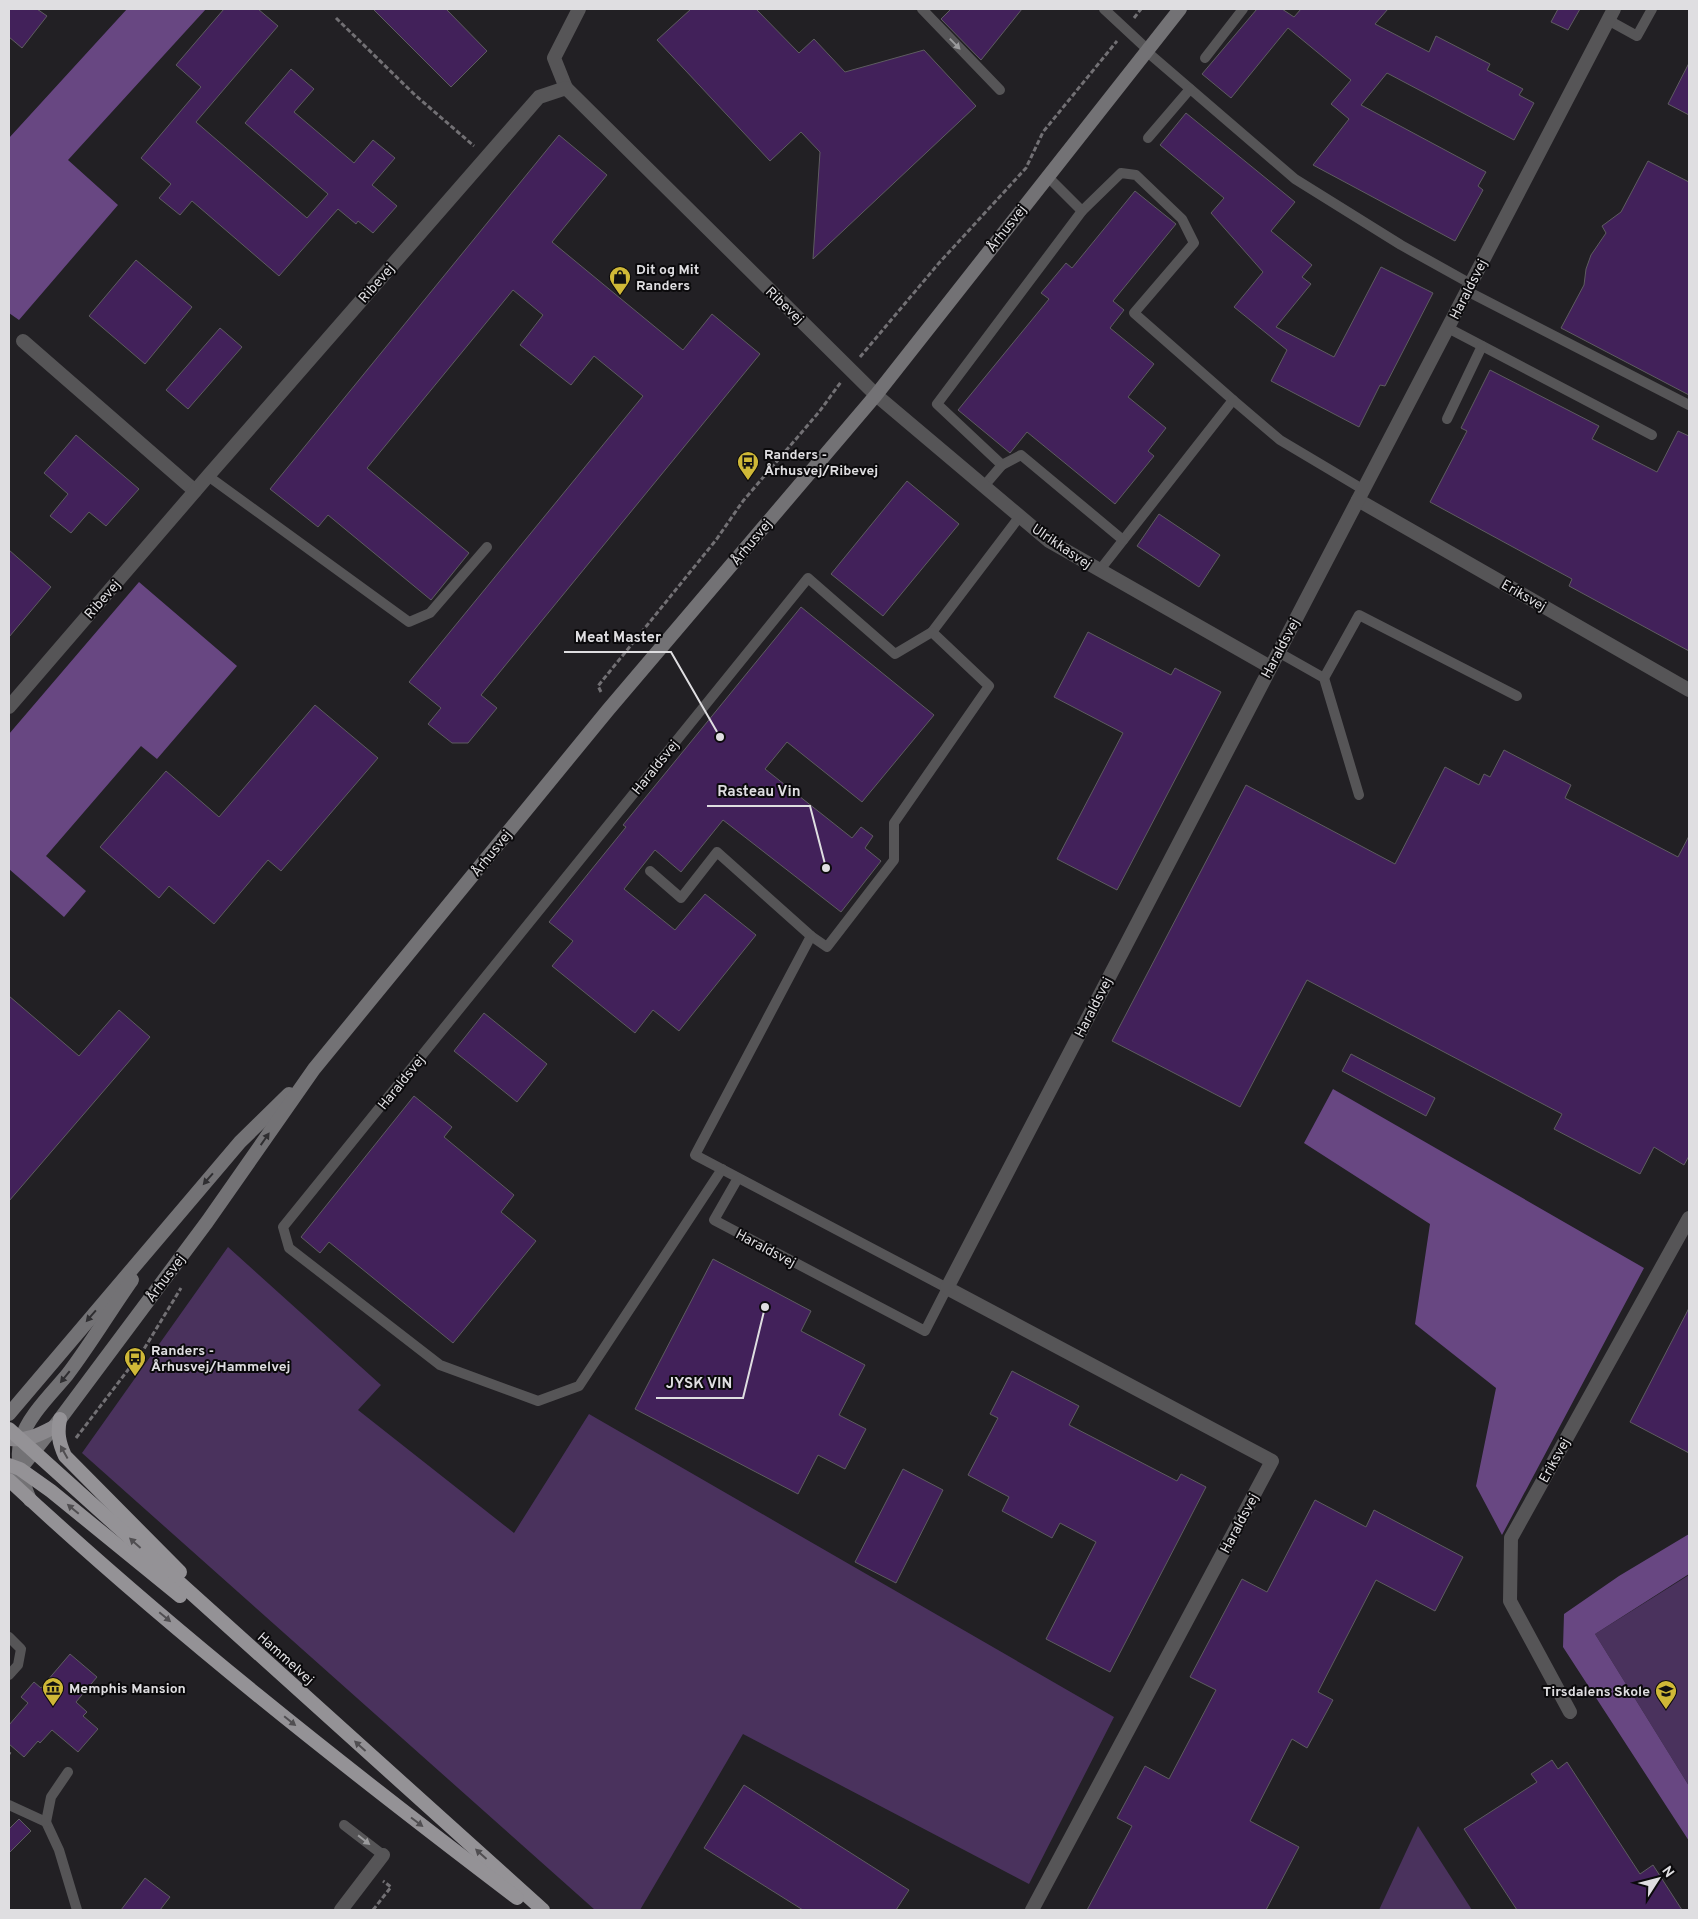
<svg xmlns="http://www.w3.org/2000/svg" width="1698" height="1919" font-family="Overpass,sans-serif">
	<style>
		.green { fill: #4a325d }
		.forest { fill: #684782 }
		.building { fill: #42215a; stroke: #5e5c60 }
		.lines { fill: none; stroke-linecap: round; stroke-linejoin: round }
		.path { stroke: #727074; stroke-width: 3; stroke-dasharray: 5 2.5; stroke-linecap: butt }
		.service { stroke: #565557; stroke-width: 10 }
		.minor { stroke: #565557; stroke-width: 14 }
		.secondary { stroke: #737275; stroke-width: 14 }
		.primary { stroke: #8a888c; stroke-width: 14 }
		.trunk { stroke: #949296; stroke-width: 14 }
		.oneway { fill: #9a9a9c }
		.oneway2 { fill: #2f2e31 }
		.oneway3 { fill: #504e51 }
		.labels { text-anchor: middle; stroke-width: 4; stroke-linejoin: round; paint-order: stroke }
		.street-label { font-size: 14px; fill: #dfdee1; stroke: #0b0a0c }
		.poi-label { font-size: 14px; font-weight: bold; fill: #dfdee1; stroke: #0b0a0c; text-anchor: start }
		.leader { fill: none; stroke: #dfdee1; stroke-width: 2 }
		.callout-dot { fill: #dfdee1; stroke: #0b0a0c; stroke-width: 2 }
		.callout-label { font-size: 15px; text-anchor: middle; font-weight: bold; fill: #dfdee1; stroke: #0b0a0c; stroke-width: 4; stroke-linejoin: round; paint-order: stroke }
	</style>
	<rect width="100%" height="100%" fill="#222024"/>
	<g class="green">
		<path d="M228,1247L381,1385L358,1410L514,1533L589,1414L1114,1717L1029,1884L743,1734L640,1910H595L82,1453Z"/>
		<path d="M1689,1575V1786L1595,1634Z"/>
		<path d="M1418,1826L1472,1910H1379Z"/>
	</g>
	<g class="forest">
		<path d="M127,9H206L68,160L118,205L19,320L9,313V138Z"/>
		<path d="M139,582L237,666L157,759L141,746L46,856L86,891L64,917L9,869V734Z"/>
		<path d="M1333,1089L1644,1268L1502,1535L1476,1486L1496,1388L1415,1324L1430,1224L1304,1143Z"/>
		<path d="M1689,1534V1574L1595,1634L1689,1786V1841L1563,1647L1564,1614L1619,1576Z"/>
	</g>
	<g class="building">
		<path d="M9,9H37L47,16L22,48L9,37Z"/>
		<path d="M224,9H258L278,26L196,122L307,218L328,194L245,123L291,69L314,89L294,112L354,163L373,140L395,158L372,185L397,206L373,233L358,221L356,224L338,209L279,276L192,201L180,215L159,198L171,184L141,158L201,87L176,65Z"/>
		<path d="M373,9H446L487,51L451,87Z"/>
		<path d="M691,9H756L799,53L814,39L845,72L924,50L976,106L813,259L820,152L801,132L770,161L657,40Z"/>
		<path d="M951,9H1022L981,60L941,19Z"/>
		<path d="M1257,9H1282L1294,17L1301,9H1388L1375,24L1429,52L1436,36L1490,64L1487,70L1523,89L1519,95L1534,103L1514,140L1387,73L1361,105L1486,172L1478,186L1483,190L1455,241L1313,165L1349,119L1331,104L1351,80L1288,28L1231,98L1202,74Z"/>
		<path d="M1558,9H1580L1568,30L1551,22Z"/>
		<path d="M1689,63V115L1668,104Z"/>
		<path d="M1186,113L1295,202L1271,231L1312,265L1302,277L1311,284L1276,327L1334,357L1381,267L1433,293L1385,386L1380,385L1359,427L1271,381L1287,350L1234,307L1263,272L1211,213L1224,198L1160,145Z"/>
		<path d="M559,135L607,175L552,242L683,350L712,314L760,354L481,695L497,708L468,743H452L428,724L441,708L409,682L643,396L594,356L571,385L520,345L543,315L513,290L367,468L469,553L431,600L328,515L318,527L270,489Z"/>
		<path d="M1648,161L1689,182V395L1561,328L1584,285L1586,269L1591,255L1606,233L1602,226L1621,212Z"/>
		<path d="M1135,191L1176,224L1113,301L1124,310L1110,328L1154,364L1128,397L1166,428L1148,451L1154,456L1115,504L1027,432L1010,453L958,410L1049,299L1041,293L1066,263L1072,268Z"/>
		<path d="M136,260L192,307L145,364L89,316Z"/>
		<path d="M220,328L242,347L188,409L166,390Z"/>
		<path d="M1490,370L1599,426L1592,439L1657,472L1678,431L1689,436V651L1569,586L1572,579L1430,502L1467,431L1461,428Z"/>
		<path d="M76,435L139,489L106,526L89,512L71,533L50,516L68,494L44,473Z"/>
		<path d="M907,481L959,524L883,616L831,574Z"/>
		<path d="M1159,514L1220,555L1199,587L1137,546Z"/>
		<path d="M9,550L51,587L9,637Z"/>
		<path d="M801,607L934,715L862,802L787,742L765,769L852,838L861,827L873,836L865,848L881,861L841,912L723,820L681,872L655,850L624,889L675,930L705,894L756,935L679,1031L653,1010L635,1033L552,966L573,941L549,922L626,827L623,825Z"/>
		<path d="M1088,632L1171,675L1175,668L1221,692L1117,890L1057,859L1123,733L1054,697Z"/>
		<path d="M315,705L378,758L281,871L268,860L214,924L169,886L159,898L100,847L166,771L219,817Z"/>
		<path d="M1504,750L1571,785L1565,798L1678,857L1689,836V1156L1684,1165L1654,1147L1640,1174L1554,1129L1562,1114L1307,980L1240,1107L1112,1041L1246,785L1395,864L1445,767L1479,785L1484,774L1490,777Z"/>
		<path d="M9,996L79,1056L119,1010L150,1037L9,1201Z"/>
		<path d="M484,1013L547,1064L517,1102L454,1051Z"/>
		<path d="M1351,1054L1435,1098L1426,1116L1342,1071Z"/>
		<path d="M414,1096L452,1127L444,1137L514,1195L501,1212L536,1241L453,1343L329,1242L320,1253L301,1237Z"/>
		<path d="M713,1259L811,1311L801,1331L865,1365L839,1415L866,1429L845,1469L818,1455L798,1494L635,1409Z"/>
		<path d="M1689,1308V1453L1630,1422Z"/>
		<path d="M1012,1371L1079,1406L1069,1425L1177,1481L1181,1474L1206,1487L1110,1672L1046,1639L1096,1542L1060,1523L1052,1538L1002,1511L1009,1497L968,1475L998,1418L990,1414Z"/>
		<path d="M903,1469L943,1490L896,1583L855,1562Z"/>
		<path d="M1315,1500L1366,1527L1374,1510L1463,1557L1435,1611L1376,1580L1318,1692L1333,1700L1307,1748L1292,1739L1250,1821L1299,1847L1266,1910H1087L1132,1826L1117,1818L1145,1766L1169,1779L1216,1690L1190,1677L1242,1579L1267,1592Z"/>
		<path d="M70,1654L97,1677L76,1702L87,1712L83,1716L98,1729L78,1752L52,1730L40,1743L38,1741L24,1757L9,1744V1725L28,1703L21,1697L34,1682L41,1688Z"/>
		<path d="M1552,1760L1558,1769L1567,1762L1640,1874L1653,1865L1682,1910H1517L1464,1829L1537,1782L1531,1774Z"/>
		<path d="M744,1785L909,1890L896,1910H803L704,1848Z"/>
		<path d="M19,1819L31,1831L9,1853V1829Z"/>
		<path d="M145,1878L170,1897L160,1910H121Z"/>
	</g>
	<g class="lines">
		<g class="path">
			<path d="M336,18L415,95L474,146"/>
			<path d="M1134,18L1141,9"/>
			<path d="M860,357L939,263L1026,168L1043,132L1117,41"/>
			<path d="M601,692L598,686L716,540L743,501L819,412L841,382"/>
			<path d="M76,1438L144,1349L181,1288"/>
			<path d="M9,1754L10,1752"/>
			<path d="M373,1910L391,1887L383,1881"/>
		</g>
		<g class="service">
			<path d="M922,9L1000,90"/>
			<path d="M1104,9L1147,49"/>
			<path d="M1608,20L1637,36L1652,9"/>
			<path d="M1145,50L1295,179L1401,245L1471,284"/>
			<path d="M1205,58L1243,9"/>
			<path d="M1148,138L1190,89"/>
			<path d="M1047,176L1082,211L1121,173L1136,175L1182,219L1194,243L1134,313L1233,400L1099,571"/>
			<path d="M1467,291L1689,405"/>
			<path d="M1448,328L1652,435"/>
			<path d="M1233,400L1280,440L1364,490"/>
			<path d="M1447,419L1482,346"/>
			<path d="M1002,465L937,404L1082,211"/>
			<path d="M208,476L409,622L430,613L487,547"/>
			<path d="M984,486L1002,465L1021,455L1123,540"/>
			<path d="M932,632L1020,516"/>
			<path d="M1278,652L1324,678L1359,795"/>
			<path d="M1324,678L1359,615L1517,696"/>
			<path d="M650,871L681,898L717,852L811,936L827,947L894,860V823L989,686L932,632L895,654L808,578L283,1227L289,1248L440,1365L538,1401L579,1386L722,1169"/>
			<path d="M738,1178L714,1220L925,1331L947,1288L695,1155L811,936"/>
			<path d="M9,1637L21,1649L18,1665L9,1675"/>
			<path d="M9,1805L46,1822L59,1850L77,1910"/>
			<path d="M46,1822L51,1797L68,1772"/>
			<path d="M344,1825L383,1855"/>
		</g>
		<g class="minor">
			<path d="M566,88L554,58L579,9"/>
			<path d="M23,341L195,491"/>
			<path d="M1358,500L1689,690"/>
			<path d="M9,707L208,476L539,97L566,88L876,395L1049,541L1270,667"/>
			<path d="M1570,1712L1510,1601L1511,1538L1689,1218"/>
			<path d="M341,1910L383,1855"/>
			<path d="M1032,1910L1272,1461L947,1288L1614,9"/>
		</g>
		<g class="secondary">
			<path d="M9,1414L240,1142L289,1094"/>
			<path d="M13,1478L60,1419L207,1222L314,1069L608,710L876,395L1180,9"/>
			<path d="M30,1500C22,1481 15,1460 21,1440C27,1417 52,1393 67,1375C90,1345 110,1311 132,1280"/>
		</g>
		<path class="primary" d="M9,1439C27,1441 39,1435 54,1427"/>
		<g class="trunk">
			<path d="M60,1419C57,1433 59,1443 65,1456L180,1572"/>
			<path d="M9,1429L543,1910"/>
			<path d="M9,1465L20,1469L51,1491L180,1596"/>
			<path d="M9,1480C169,1629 342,1765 517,1898"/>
		</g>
	</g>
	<defs><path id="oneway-solid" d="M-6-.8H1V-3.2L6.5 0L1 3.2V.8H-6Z" transform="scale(1.25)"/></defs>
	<g class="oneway">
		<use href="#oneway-solid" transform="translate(955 44) rotate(46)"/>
		<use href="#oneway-solid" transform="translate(364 1840) rotate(38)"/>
	</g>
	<g class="oneway2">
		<use href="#oneway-solid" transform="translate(265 1139) rotate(-55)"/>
		<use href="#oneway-solid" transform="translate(208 1179) rotate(131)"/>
		<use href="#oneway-solid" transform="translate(91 1316) rotate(131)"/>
		<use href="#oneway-solid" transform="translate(65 1377) rotate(129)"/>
	</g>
	<g class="oneway3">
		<use href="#oneway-solid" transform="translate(64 1452) rotate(-119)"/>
		<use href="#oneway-solid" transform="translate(73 1509) rotate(-140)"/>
		<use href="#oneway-solid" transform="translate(135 1543) rotate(-138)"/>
		<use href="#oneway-solid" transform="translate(165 1617) rotate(40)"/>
		<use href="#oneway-solid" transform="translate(290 1721) rotate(39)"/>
		<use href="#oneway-solid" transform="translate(360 1746) rotate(-138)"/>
		<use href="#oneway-solid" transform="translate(417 1822) rotate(37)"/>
		<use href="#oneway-solid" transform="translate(481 1854) rotate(-138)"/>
	</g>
	<defs>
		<g id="shop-pin" transform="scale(1.125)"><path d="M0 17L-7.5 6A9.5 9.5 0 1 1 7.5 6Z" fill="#cfb837" stroke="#0b0a0c"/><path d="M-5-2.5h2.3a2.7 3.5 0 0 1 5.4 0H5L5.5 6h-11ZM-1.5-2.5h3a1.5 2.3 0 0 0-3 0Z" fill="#111"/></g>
		<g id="bus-pin" transform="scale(1.125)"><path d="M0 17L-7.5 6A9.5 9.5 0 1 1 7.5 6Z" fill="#cfb837" stroke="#0b0a0c"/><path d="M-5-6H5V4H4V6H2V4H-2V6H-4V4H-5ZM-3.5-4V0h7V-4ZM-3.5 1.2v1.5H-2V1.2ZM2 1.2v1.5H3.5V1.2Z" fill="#111"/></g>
		<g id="museum-pin" transform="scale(1.125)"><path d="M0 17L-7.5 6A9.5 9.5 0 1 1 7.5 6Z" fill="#cfb837" stroke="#0b0a0c"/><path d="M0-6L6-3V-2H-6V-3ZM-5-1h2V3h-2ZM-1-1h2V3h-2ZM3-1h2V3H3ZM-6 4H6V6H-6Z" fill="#111"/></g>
		<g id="school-pin" transform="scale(1.125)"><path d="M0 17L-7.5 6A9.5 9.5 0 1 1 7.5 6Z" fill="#cfb837" stroke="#0b0a0c"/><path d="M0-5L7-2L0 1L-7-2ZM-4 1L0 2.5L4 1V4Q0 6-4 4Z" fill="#111"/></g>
	</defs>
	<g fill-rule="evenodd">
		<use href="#shop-pin" x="620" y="277"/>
		<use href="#bus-pin" x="748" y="462"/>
		<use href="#bus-pin" x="135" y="1358"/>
		<use href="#museum-pin" x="53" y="1688"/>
		<use href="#school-pin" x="1666" y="1691"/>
	</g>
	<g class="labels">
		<g class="street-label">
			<text transform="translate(1006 228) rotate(-52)" y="5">Århusvej</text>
			<text transform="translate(376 283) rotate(-49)" y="5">Ribevej</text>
			<text transform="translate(1468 289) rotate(-63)" y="5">Haraldsvej</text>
			<text transform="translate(785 305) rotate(44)" y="5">Ribevej</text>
			<text transform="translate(751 542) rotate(-50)" y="5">Århusvej</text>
			<text transform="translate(1062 546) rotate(34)" y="5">Ulrikkasvej</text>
			<text transform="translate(1524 595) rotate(30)" y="5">Eriksvej</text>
			<text transform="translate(102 599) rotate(-49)" y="5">Ribevej</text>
			<text transform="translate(1280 648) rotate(-62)" y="5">Haraldsvej</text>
			<text transform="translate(655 767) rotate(-51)" y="5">Haraldsvej</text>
			<text transform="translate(491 853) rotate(-51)" y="5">Århusvej</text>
			<text transform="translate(1093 1007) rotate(-63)" y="5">Haraldsvej</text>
			<text transform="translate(401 1082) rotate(-51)" y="5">Haraldsvej</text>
			<text transform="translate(766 1248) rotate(28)" y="5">Haraldsvej</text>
			<text transform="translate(165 1278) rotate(-53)" y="5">Århusvej</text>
			<text transform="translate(1554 1460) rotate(-61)" y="5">Eriksvej</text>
			<text transform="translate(1239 1523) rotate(-62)" y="5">Haraldsvej</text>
			<text transform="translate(286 1658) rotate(42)" y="5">Hammelvej</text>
		</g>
		<g class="poi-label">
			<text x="636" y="274">Dit og Mit<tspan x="636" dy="16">Randers</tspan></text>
			<text x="764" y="459">Randers -<tspan x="764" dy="16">Århusvej/Ribevej</tspan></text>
			<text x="151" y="1355">Randers -<tspan x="151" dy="16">Århusvej/Hammelvej</tspan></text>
			<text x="69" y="1693">Memphis Mansion</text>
			<text x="1650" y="1696" text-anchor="end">Tirsdalens Skole</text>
		</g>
	</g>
	<path class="leader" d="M720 737L671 652H564M826 868L810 806H707M765 1307L743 1398H656"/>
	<g class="callout-dot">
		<circle cx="720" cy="737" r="5"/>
		<circle cx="826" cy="868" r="5"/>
		<circle cx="765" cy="1307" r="5"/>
	</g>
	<g class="callout-label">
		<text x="618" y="642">Meat Master</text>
		<text x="759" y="796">Rasteau Vin</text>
		<text x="699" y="1388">JYSK VIN</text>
	</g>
	<rect width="1698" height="1919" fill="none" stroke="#dfdee1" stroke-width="20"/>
	<g transform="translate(1658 1879) rotate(54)" stroke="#0b0a0c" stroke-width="4" paint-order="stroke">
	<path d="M0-4L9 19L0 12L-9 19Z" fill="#dfdee1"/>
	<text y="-8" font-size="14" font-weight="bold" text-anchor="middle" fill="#dfdee1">N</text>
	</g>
</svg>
